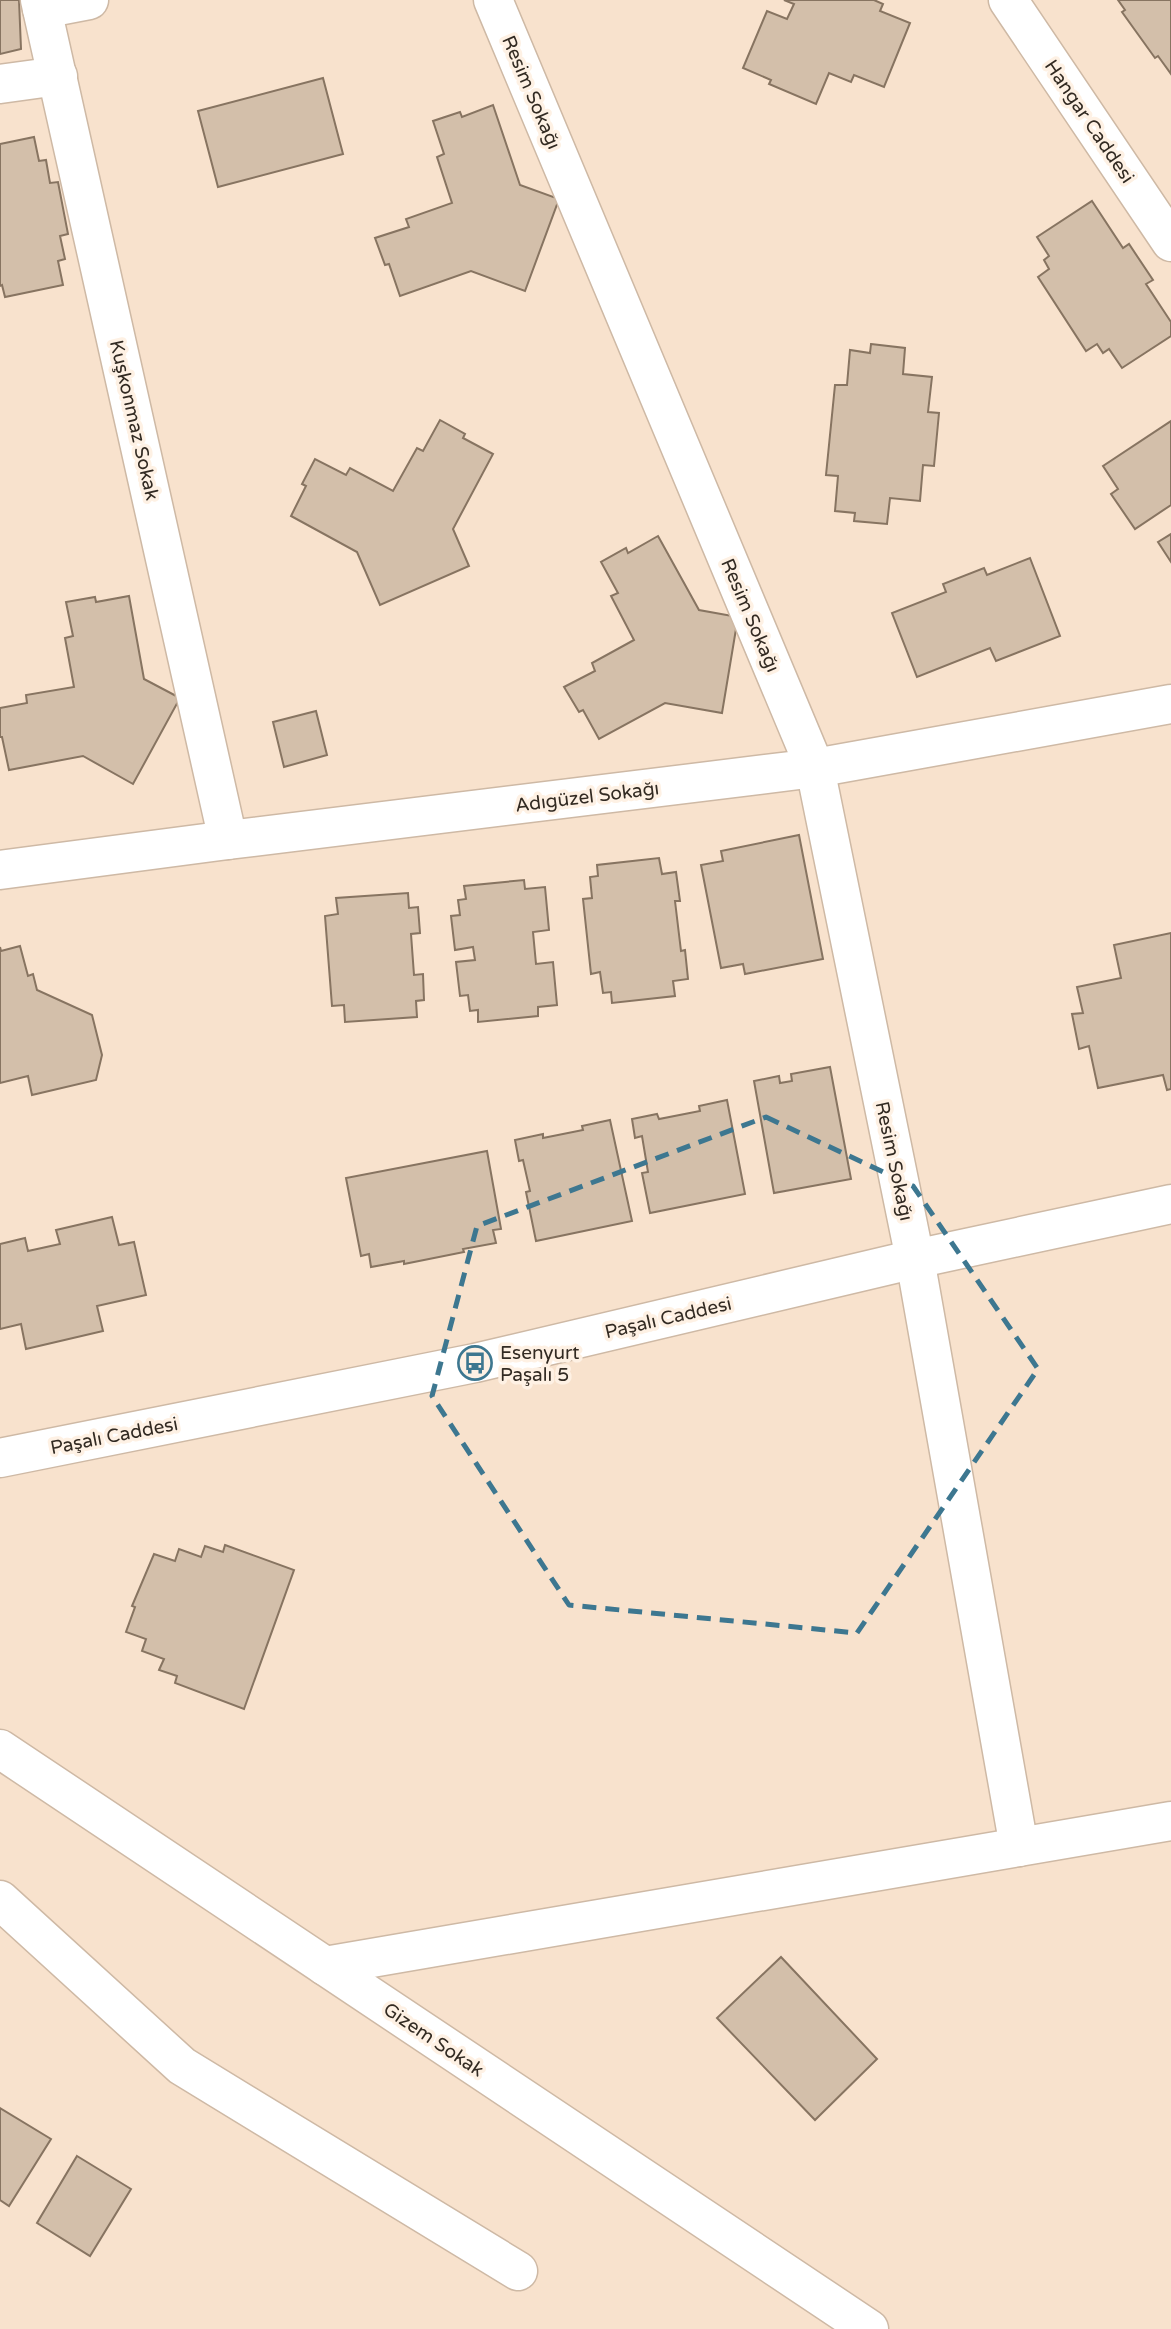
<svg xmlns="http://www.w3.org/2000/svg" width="1171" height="2329" font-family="'Varela Round',sans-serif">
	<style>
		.building { fill: #d3bfaa; stroke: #877461; stroke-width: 2 }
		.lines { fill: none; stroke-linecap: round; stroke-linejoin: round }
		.minor-casing { stroke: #ceb9a5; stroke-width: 41 }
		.minor { stroke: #fff; stroke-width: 38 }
		.marked { fill: none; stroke: #3d7790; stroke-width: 5; stroke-dasharray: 14 9; stroke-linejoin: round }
		.labels { text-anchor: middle; stroke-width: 7; stroke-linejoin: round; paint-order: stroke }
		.street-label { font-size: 19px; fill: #322a22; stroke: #fef1e4 }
		.poi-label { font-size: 19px; fill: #322a22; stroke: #fef1e4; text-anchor: start }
	</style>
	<rect width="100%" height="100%" fill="#f8e2cd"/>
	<g class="building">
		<path d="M0,0H19L21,49L0,54Z"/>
		<path d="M784,0H874L883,4L880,11L910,23L884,87L854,75L851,82L829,73L816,104L769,84L771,80L743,68L767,11L787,19L794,4Z"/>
		<path d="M1118,0H1171V74L1158,56L1155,58L1122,12L1125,10Z"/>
		<path d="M323,78L343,154L218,187L198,111Z"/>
		<path d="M493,105L520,185L559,199L525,291L471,271L400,296L389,264L385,265L375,238L409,227L406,219L452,203L437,157L444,154L433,121L460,112L462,117Z"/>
		<path d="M34,137L39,161L46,160L50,183L58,182L68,234L60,236L65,259L58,261L63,285L5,297L2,285L0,286V144Z"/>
		<path d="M1092,201L1123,248L1129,244L1153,280L1146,284L1171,322V336L1122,368L1109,349L1103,353L1097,344L1086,351L1038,277L1049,269L1044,260L1049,256L1037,237Z"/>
		<path d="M871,344L905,348L903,374L932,377L928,412L939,413L934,466L923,465L920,501L890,498L887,524L854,521L855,513L835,511L838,476L826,475L835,385H847L850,350L870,353Z"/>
		<path d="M440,420L465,434L463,438L493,454L453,529L469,566L380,605L357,552L291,516L306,486L302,484L315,459L346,475L350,468L393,491L417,448L423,451Z"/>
		<path d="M1171,421V505L1135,529L1111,494L1118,489L1103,466Z"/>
		<path d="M1171,534V562L1158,542Z"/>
		<path d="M658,536L699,610L738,617L722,713L665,703L599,739L583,710L579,712L564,687L595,671L592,663L634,640L611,596L618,593L601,562L626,548L628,553Z"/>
		<path d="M1030,558L1060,636L996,661L990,648L917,677L892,613L946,592L943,584L984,568L987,575Z"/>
		<path d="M129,596L144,679L180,698L133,784L83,756L9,770L2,737H0V708L27,703L26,695L74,687L65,638L73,636L66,602L95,597L96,602Z"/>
		<path d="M316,711L327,755L284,767L273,722Z"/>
		<path d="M799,835L823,959L745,974L743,964L721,968L701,865L723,861L721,851Z"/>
		<path d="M659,858L662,874L676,872L680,901H675L681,951L685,950L688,979L673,981L675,996L612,1003L611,992L603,993L600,972L591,974L583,899L592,898L590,877L598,876L597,865Z"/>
		<path d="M524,880L525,889L545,887L549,930L533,932L536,964L553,962L557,1005L538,1007V1016L478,1022V1010L470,1011L468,995L460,996L456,962L475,960L473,947L455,950L451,916L460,915L458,900L466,899L464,886Z"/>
		<path d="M408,893L409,908L418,907L420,933L411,934L414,975L423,974L424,1000L416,1001L417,1017L345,1022L344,1005L332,1006L325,916L338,914L336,898Z"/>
		<path d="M1171,933V1089L1167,1090L1163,1075L1098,1088L1089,1046L1079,1049L1072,1014L1083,1013L1077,987L1121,978L1114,945Z"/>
		<path d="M20,946L28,976L33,974L37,990L92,1015L102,1055L96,1080L32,1095L28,1076L0,1083V947L1,951Z"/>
		<path d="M830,1067L851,1179L774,1193L754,1081L779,1076L780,1083L792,1081L791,1074Z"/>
		<path d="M727,1100L745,1194L650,1213L642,1173L648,1172L642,1136L635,1138L632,1119L657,1114L659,1119L700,1111L699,1106Z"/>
		<path d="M610,1120L632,1221L536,1241L526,1192L530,1191L523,1160L519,1161L515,1140L543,1134V1138L583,1130L582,1126Z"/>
		<path d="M487,1151L501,1229L493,1230L496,1243L463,1249L464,1252L404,1264V1261L371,1267L369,1254L361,1256L346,1178Z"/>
		<path d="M112,1217L119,1245L134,1242L146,1295L97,1306L103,1331L26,1349L21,1324L0,1329V1244L25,1238L28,1251L60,1244L56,1230Z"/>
		<path d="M225,1545L294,1570L244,1709L175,1683L177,1676L159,1670L164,1659L142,1651L146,1639L126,1632L135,1607L132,1606L154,1554L175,1561L179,1549L201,1557L205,1546L223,1552Z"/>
		<path d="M781,1957L877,2059L815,2120L717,2018Z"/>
		<path d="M0,2108L51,2139L9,2206L0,2200Z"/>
		<path d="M77,2156L131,2189L90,2256L37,2223Z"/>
	</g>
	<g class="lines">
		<g class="minor-casing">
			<g id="minor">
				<path d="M40,0L228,840"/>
				<path d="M493,0L815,768L915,1259L1019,1847"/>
				<path d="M1008,0L1171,242"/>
				<path d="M42,9L89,0"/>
				<path d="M0,84L58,76"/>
				<path d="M0,870L228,840L815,768L1171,704"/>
				<path d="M0,1458L475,1363L915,1259L1171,1204"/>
				<path d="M0,1749L869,2329"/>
				<path d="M0,1900L182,2066L518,2271"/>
				<path d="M325,1966L1171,1821"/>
			</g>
		</g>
		<use href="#minor" class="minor"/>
	</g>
	<path class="marked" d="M766,1117L913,1186L1038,1369L857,1633L569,1605L432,1396L477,1226Z"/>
	<defs>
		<g id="bus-ring" transform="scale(1.75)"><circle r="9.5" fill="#fef1e4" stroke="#3d7790" stroke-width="1.5"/><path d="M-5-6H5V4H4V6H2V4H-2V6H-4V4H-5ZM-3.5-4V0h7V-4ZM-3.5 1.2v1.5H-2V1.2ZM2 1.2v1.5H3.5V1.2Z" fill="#3d7790"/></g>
	</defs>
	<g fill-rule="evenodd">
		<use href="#bus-ring" x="475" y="1363"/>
	</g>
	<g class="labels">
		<g class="street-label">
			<text transform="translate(532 92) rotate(67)" y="7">Resim Sokağı</text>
			<text transform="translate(1090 121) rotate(56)" y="7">Hangar Caddesi</text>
			<text transform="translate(135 420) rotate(77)" y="7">Kuşkonmaz Sokak</text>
			<text transform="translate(751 615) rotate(67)" y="7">Resim Sokağı</text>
			<text transform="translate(587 796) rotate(-7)" y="7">Adıgüzel Sokağı</text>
			<text transform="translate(895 1161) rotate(78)" y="7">Resim Sokağı</text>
			<text transform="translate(668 1317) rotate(-13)" y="7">Paşalı Caddesi</text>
			<text transform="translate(114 1435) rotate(-11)" y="7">Paşalı Caddesi</text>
			<text transform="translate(434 2039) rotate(34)" y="7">Gizem Sokak</text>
		</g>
		<g class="poi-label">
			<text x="500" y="1359">Esenyurt<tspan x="500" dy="22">Paşalı 5</tspan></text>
		</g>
	</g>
</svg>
